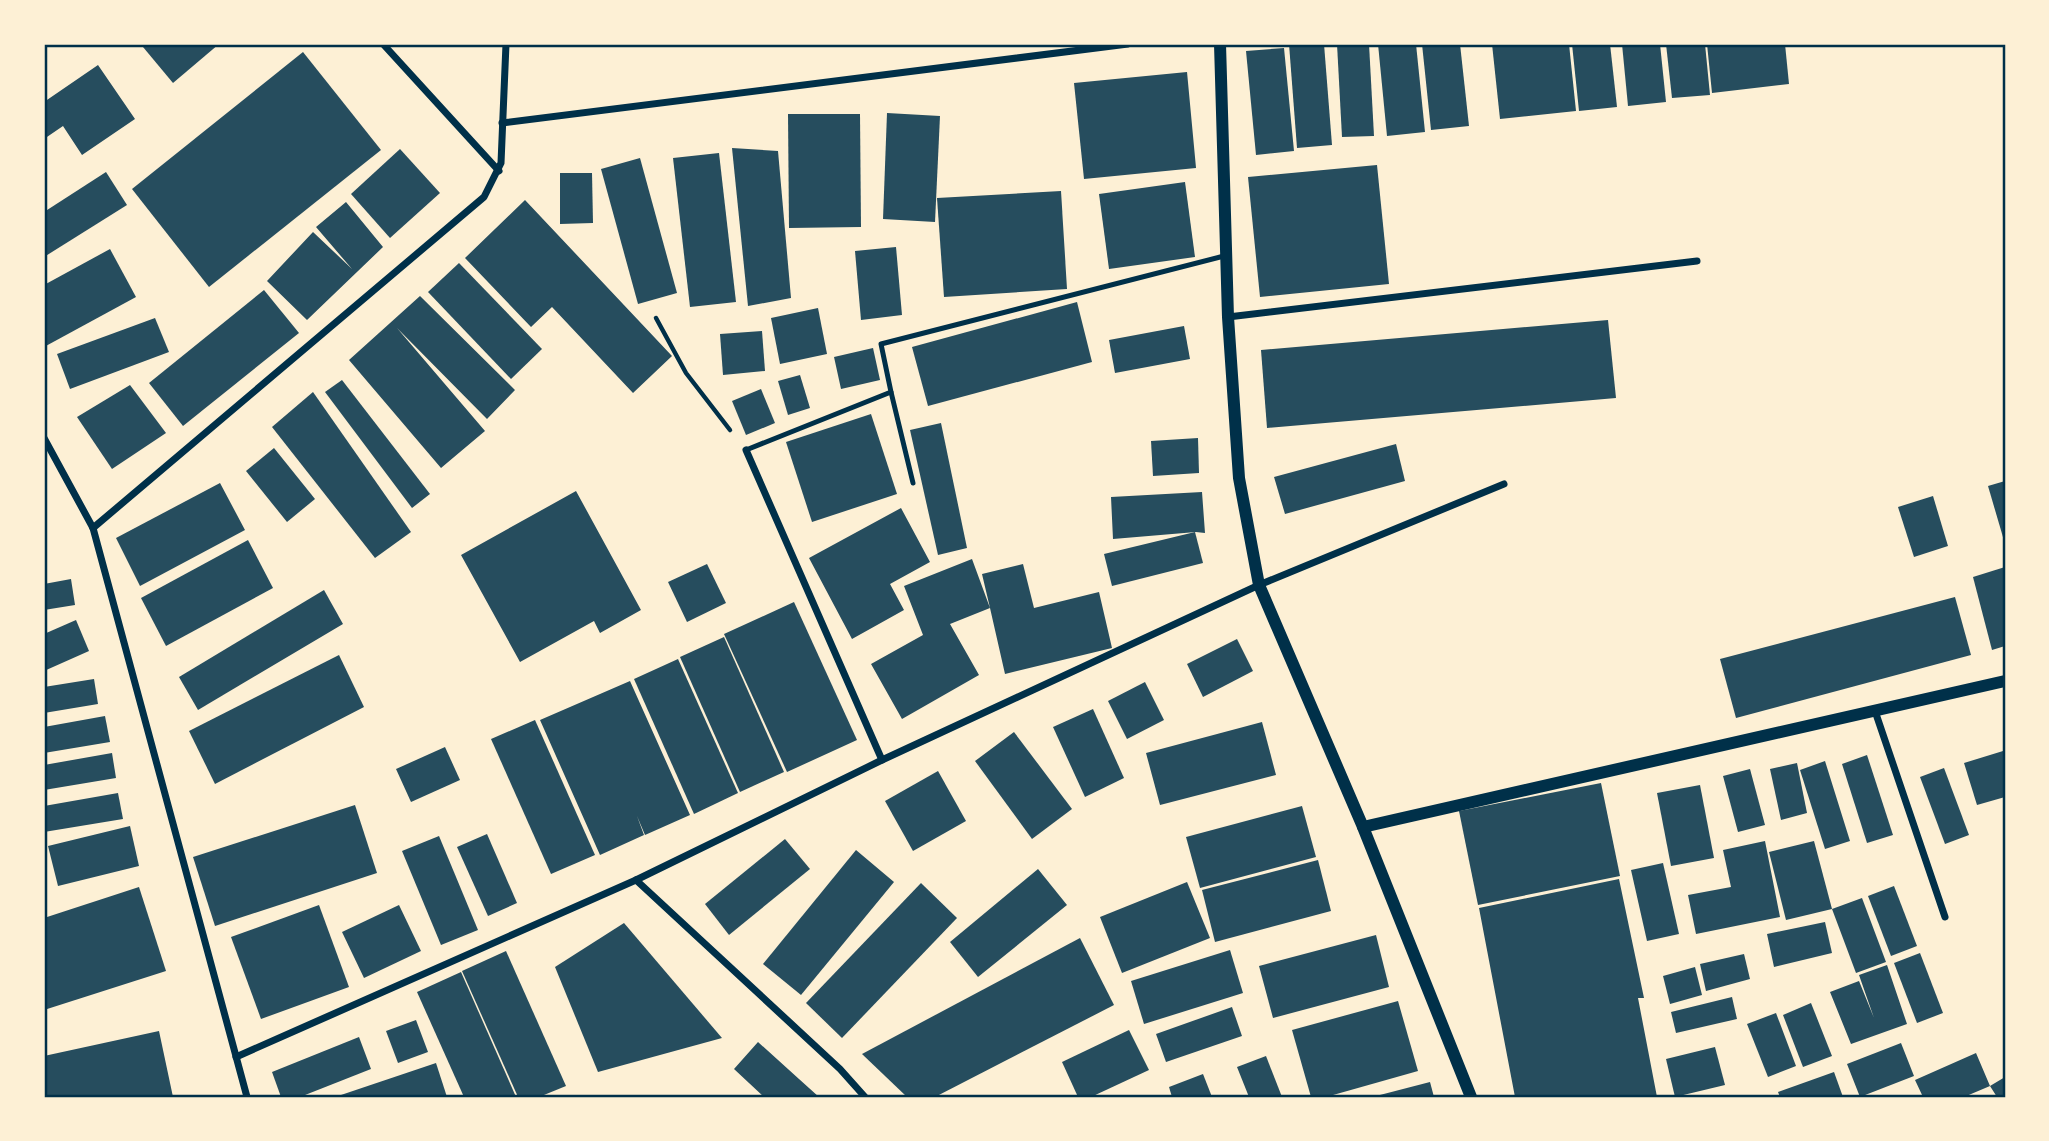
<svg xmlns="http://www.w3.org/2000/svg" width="2049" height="1141" font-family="Manrope,sans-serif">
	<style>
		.building { fill: #264d5e }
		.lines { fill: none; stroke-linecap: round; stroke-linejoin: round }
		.path { stroke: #003049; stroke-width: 4.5 }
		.service { stroke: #003049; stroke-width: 5 }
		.minor { stroke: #003049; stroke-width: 7 }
		.tertiary { stroke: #003049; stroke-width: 12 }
		.neatline { fill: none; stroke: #003049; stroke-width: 2.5 }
	</style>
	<rect width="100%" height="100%" fill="#fdf0d5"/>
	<g class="building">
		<path d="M147,44H219L173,83L143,47Z"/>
		<path d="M1289,44H1324L1332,145L1297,148Z"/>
		<path d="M1337,44H1369L1374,136L1342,137Z"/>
		<path d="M1378,44H1416L1425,132L1387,136Z"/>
		<path d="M1422,44H1460L1469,126L1431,130Z"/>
		<path d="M1492,44H1569L1576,111L1500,119Z"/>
		<path d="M1572,44H1610L1617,107L1579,111Z"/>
		<path d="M1622,44H1660L1666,102L1628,106Z"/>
		<path d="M1666,44H1705L1710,95L1672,98Z"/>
		<path d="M1707,44H1785L1789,84L1712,93Z"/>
		<path d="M1284,48L1294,151L1256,155L1246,51Z"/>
		<path d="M303,52L381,150L209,287L132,189Z"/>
		<path d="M98,65L135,119L82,155L63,126L44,139V102Z"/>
		<path d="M1187,72L1196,168L1084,179L1074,83Z"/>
		<path d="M887,113L940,116L935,222L883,219Z"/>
		<path d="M788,114H860L861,227L789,228Z"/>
		<path d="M732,148L778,151L791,298L748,306Z"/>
		<path d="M400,149L440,193L390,238L351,194Z"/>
		<path d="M719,153L736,302L690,307L673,158Z"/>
		<path d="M640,158L677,293L638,304L601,169Z"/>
		<path d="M1377,165L1389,284L1260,297L1248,177Z"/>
		<path d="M106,172L127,205L44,257V212Z"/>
		<path d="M560,173H592L593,223L560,224Z"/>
		<path d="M1185,182L1195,257L1109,269L1099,194Z"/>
		<path d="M1061,191L1067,289L944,297L937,198Z"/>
		<path d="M525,200L672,356L633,393L552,307L531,327L465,258Z"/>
		<path d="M346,202L383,247L307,320L267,281L313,232L352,269L316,227Z"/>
		<path d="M896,247L902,315L861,320L855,251Z"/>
		<path d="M110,249L136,297L44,347V285Z"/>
		<path d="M459,263L542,349L511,379L428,292Z"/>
		<path d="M264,290L299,333L183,426L149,383Z"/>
		<path d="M420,296L515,390L487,419L397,328L485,431L441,468L349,360Z"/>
		<path d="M1077,302L1092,362L928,406L912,347Z"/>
		<path d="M818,308L827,354L780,364L771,318Z"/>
		<path d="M155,318L169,352L70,389L57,354Z"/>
		<path d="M1608,320L1616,398L1267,428L1261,350Z"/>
		<path d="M1184,326L1190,359L1115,373L1109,340Z"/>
		<path d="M762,331L765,371L723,375L720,334Z"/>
		<path d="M873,348L880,380L841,389L834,357Z"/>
		<path d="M800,375L810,408L788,415L778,381Z"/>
		<path d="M342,380L430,494L412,508L325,392Z"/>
		<path d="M130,385L166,433L112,469L77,417Z"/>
		<path d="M761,389L775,423L746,435L732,401Z"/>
		<path d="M313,392L411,532L375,558L272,427Z"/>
		<path d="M871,414L897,494L812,522L786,442Z"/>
		<path d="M941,423L967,548L938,555L910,430Z"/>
		<path d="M1198,438L1199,473L1153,476L1151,441Z"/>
		<path d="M1396,444L1405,481L1285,514L1274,477Z"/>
		<path d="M274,448L315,499L287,522L246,471Z"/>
		<path d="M2005,481V544L1988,486Z"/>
		<path d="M220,483L245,530L140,586L116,538Z"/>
		<path d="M576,491L641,610L600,633L594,621L520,662L461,555Z"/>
		<path d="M1202,492L1205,533L1196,532L1113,539L1111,497Z"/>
		<path d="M1933,496L1948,546L1914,557L1898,507Z"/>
		<path d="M901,508L930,562L890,584L904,610L852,639L809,558Z"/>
		<path d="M1195,532L1203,563L1112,586L1104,554Z"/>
		<path d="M248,540L273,588L166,646L141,598Z"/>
		<path d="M972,559L990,608L982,574L1023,564L1034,608L1099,592L1112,648L1005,674L990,608L950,624L979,675L902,719L871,664L923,635L904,586Z"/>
		<path d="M707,564L726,603L687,622L668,582Z"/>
		<path d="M2005,567V646L1992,650L1973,577Z"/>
		<path d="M71,579L75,605L44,610V584Z"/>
		<path d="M324,590L343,624L198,710L179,677Z"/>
		<path d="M1955,597L1971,655L1736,718L1720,659Z"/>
		<path d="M794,602L857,740L787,772L724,634Z"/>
		<path d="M76,620L89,651L44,671V634Z"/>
		<path d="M724,637L784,772L740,792L680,657Z"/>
		<path d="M1237,639L1253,671L1203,697L1187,664Z"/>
		<path d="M339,655L364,707L215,784L189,731Z"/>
		<path d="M678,659L738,793L694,814L634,679Z"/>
		<path d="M94,679L98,704L44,713V687Z"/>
		<path d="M630,681L690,815L645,835L637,816L644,835L600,855L540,720Z"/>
		<path d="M1145,682L1164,720L1127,739L1108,701Z"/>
		<path d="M1093,709L1124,778L1085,797L1053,727Z"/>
		<path d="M105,716L110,742L44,753V727Z"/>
		<path d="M535,720L595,855L551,874L491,739Z"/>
		<path d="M1262,722L1276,775L1160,805L1146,753Z"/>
		<path d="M1014,732L1072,809L1032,839L975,761Z"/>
		<path d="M445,747L460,780L411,802L396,769Z"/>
		<path d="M2003,751L2005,797L1977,805L1964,763Z"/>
		<path d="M112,753L116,778L44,790V765Z"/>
		<path d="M1867,755L1893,835L1867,843L1842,764Z"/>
		<path d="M1825,761L1850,841L1825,849L1800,770Z"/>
		<path d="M1797,763L1807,813L1781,820L1770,769Z"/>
		<path d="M1944,768L1969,835L1945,844L1920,777Z"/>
		<path d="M1750,769L1765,825L1738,832L1723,776Z"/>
		<path d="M938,771L966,821L913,851L885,801Z"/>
		<path d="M1601,783L1620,876L1478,905L1459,811Z"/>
		<path d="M1700,785L1714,858L1671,866L1657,793Z"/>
		<path d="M118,793L123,819L44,832V806Z"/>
		<path d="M355,805L377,873L215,926L193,857Z"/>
		<path d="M1302,806L1316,857L1200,888L1186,837Z"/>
		<path d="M130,826L139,866L58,886L48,846Z"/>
		<path d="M487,834L517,903L488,916L457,847Z"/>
		<path d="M439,836L478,930L441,945L402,851Z"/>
		<path d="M785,839L810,869L729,935L705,904Z"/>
		<path d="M1765,841L1780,917L1696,934L1688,895L1731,887L1723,850Z"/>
		<path d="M1814,841L1832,909L1786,920L1769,852Z"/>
		<path d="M856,850L894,882L801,995L763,964Z"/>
		<path d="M1318,860L1331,911L1215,942L1202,890Z"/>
		<path d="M1663,863L1679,934L1647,941L1631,870Z"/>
		<path d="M1038,869L1067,905L978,977L950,942Z"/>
		<path d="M1619,879L1644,998H1638L1657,1097H1515L1479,908Z"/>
		<path d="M1187,882L1210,938L1122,973L1100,917Z"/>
		<path d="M921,883L957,918L842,1038L806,1003Z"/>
		<path d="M1894,886L1917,946L1891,956L1868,896Z"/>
		<path d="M139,887L166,971L44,1010V918Z"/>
		<path d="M1862,898L1886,962L1856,973L1832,909Z"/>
		<path d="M319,905L349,987L261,1019L231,937Z"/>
		<path d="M399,905L421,951L364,978L342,932Z"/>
		<path d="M1825,922L1832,953L1774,967L1767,934Z"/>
		<path d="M624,923L722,1038L598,1072L555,967Z"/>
		<path d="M1376,935L1389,987L1273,1018L1259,966Z"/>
		<path d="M1080,938L1114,1005L935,1097H907L862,1054Z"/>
		<path d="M1230,950L1243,993L1144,1024L1131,981Z"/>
		<path d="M506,951L566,1086L539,1097H518L462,971Z"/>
		<path d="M1920,953L1943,1013L1917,1023L1894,963Z"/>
		<path d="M1744,954L1750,979L1706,991L1700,964Z"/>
		<path d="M1887,965L1907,1024L1851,1044L1830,992L1859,981L1874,1018L1859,975Z"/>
		<path d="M1695,967L1702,995L1670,1004L1663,976Z"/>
		<path d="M461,972L516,1097H464L417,992Z"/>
		<path d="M1732,997L1737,1019L1676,1033L1671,1012Z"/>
		<path d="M1398,1001L1418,1071L1326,1097H1311L1292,1030Z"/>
		<path d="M1811,1003L1832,1056L1803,1067L1783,1015Z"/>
		<path d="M1232,1007L1242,1036L1166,1062L1156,1034Z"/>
		<path d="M1776,1013L1796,1066L1768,1077L1747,1024Z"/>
		<path d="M416,1020L428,1052L398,1063L386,1031Z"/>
		<path d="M1129,1030L1149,1070L1091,1097H1078L1062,1062Z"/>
		<path d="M159,1031L173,1097H47L44,1056Z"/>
		<path d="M359,1037L371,1069L300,1097H281L272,1072Z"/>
		<path d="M758,1042L799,1079L819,1097H764L734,1069Z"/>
		<path d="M1901,1043L1914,1076L1860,1097L1847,1064Z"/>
		<path d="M1715,1047L1725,1085L1675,1097L1666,1059Z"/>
		<path d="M1976,1053L1990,1086L2005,1077V1097H1997L1990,1086L1964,1097H1923L1915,1080Z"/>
		<path d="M1266,1056L1282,1097H1249L1237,1067Z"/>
		<path d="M436,1063L447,1097H335Z"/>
		<path d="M1834,1072L1843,1097H1780L1778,1092Z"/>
		<path d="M1203,1074L1212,1097H1172L1169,1087Z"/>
		<path d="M1430,1082L1434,1097H1376V1096Z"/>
	</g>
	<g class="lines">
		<path class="path" d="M656,318L686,373L730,430"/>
		<g class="service">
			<path d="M891,392L913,483"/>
			<path d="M746,450L891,392L881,344L1224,256"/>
		</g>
		<g class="minor">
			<path d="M383,44L499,171"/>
			<path d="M502,123L1128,44"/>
			<path d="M1228,317L1697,261"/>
			<path d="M44,438L93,528L247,1097"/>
			<path d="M746,450L882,760"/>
			<path d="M93,528L484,197L501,163L506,44"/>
			<path d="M1875,711L1945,917"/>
			<path d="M636,880L840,1069L865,1097"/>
			<path d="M236,1057L636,880L882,760L1259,585L1504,484"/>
		</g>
		<g class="tertiary">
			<path d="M1220,44L1228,317L1239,478L1259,585L1363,827L1471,1097"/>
			<path d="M1363,827L2005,681"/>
		</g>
	</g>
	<rect width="2049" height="1141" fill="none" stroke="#fdf0d5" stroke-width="91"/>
	<rect x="46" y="46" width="1958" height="1050" class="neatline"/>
</svg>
